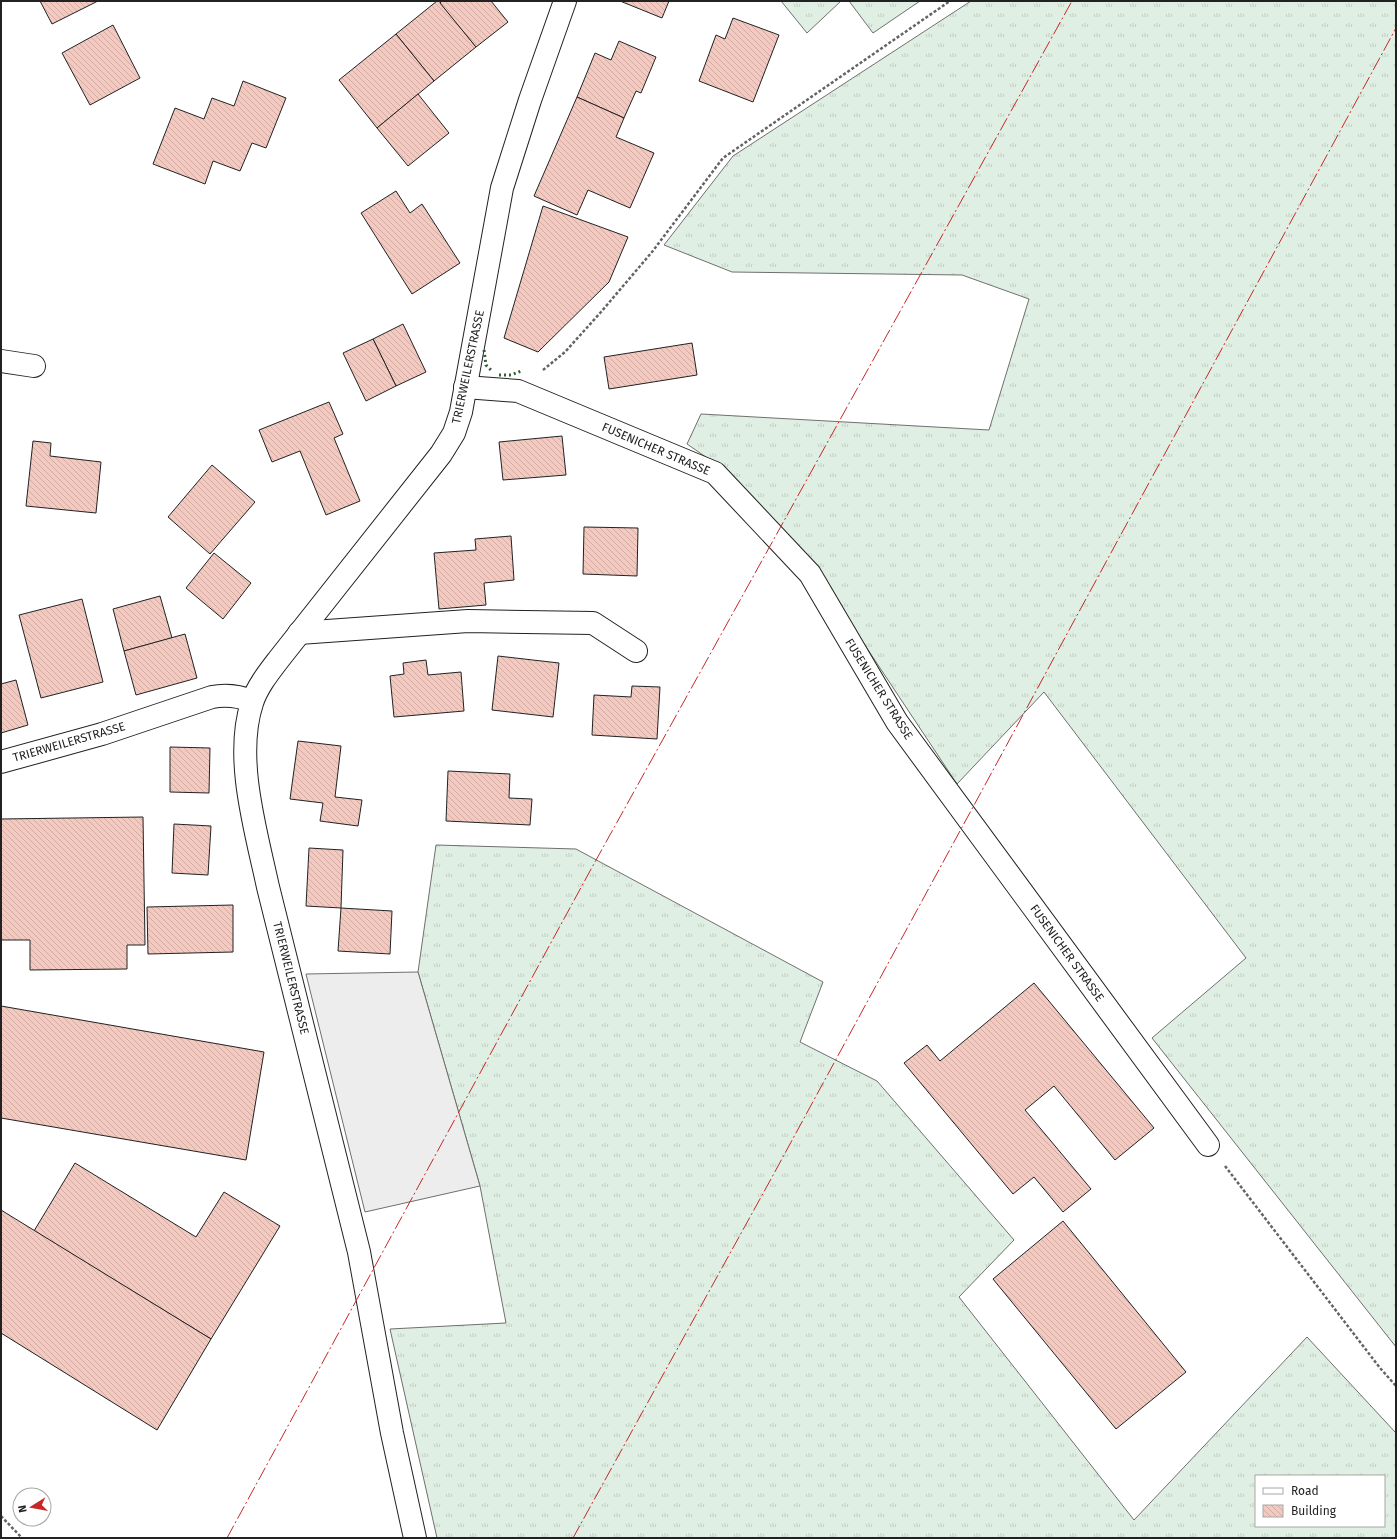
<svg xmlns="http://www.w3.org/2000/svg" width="1397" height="1539" font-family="'Fira Sans',sans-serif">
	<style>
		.grass { fill: url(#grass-tufts); stroke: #6f6f6f; fill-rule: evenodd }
		.parking { fill: #ededed; stroke: #6f6f6f }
		.building { fill: url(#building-back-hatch); stroke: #222 }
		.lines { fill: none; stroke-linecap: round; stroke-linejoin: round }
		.minor-casing { stroke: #222; stroke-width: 24 }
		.path { stroke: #646464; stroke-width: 2.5; stroke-dasharray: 3 2; stroke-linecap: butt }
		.minor { stroke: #fff; stroke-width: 22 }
		.hedge { stroke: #2f5e38; stroke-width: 3; stroke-dasharray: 2 3; stroke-linecap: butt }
		.power { stroke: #c62828; stroke-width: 1; stroke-dasharray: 14 3 2 3; stroke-linecap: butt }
		.labels { text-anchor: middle; stroke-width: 3; stroke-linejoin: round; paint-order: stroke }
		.street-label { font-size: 12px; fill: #222; stroke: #fff }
	</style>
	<defs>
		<pattern id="grass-tufts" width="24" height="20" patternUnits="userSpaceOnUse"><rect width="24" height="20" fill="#e0efe3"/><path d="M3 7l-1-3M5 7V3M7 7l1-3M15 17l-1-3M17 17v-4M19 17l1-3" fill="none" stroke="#c0cdc2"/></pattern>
		<pattern id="building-back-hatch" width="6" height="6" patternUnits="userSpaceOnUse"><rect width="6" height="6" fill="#f3c9c0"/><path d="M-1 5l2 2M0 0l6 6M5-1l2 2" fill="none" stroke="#d0aca5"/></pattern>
	</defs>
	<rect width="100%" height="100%" fill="#fff"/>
	<g class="grass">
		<path d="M781,1H841L807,33Z"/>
		<path d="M849,1H920L873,33Z"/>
		<path d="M971,1H1396V1347L1152,1038L1246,958L1044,692L957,784L811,564L732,475L687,444L701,414L989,430L1029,299L962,275L732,272L664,245L733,156Z"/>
		<path d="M436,845L576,849L823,982L800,1042L877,1081L1014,1240L959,1297L1134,1520L1307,1337L1396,1433V1538H437L390,1329L506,1323L480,1186L418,972ZM1256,1476H1384V1526H1256Z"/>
	</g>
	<path class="parking" d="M418,972L480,1186L365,1212L306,974Z"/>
	<g class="building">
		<path d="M40,1H98L52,24Z"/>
		<path d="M437,1H439L476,47L434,81L396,34Z"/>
		<path d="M442,1H491L508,22L476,47L440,3Z"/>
		<path d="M620,1H669L662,18Z"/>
		<path d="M733,18L779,35L753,102L699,81L716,35L725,39Z"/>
		<path d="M113,25L140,78L90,105L62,53Z"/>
		<path d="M396,34L434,81L377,128L339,80Z"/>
		<path d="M619,41L656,57L641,93L636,91L624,118L577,97L595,53L611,60Z"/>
		<path d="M243,81L286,98L266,148L252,143L240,171L213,161L205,184L153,164L175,108L204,119L212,98L234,106Z"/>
		<path d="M418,94L449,133L408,166L377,128Z"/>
		<path d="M577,97L624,118L616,137L654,153L630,208L588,190L577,215L534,196Z"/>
		<path d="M396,191L410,213L422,204L460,263L412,294L361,213Z"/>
		<path d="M543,206L628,237L609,282L538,352L504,338Z"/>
		<path d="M403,324L426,372L396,386L373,339Z"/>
		<path d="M373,339L396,386L366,401L343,353Z"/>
		<path d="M692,343L697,375L609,389L604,357Z"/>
		<path d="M329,402L343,434L334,438L360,501L326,515L300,451L272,462L259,430Z"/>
		<path d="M562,436L566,475L503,480L499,442Z"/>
		<path d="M33,441L51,443L50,456L101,462L96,513L26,506Z"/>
		<path d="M212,465L255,502L210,554L168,517Z"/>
		<path d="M584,527L638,528L637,576L583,574Z"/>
		<path d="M511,536L514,580L484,583L486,605L439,609L434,553L476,550L475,539Z"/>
		<path d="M214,553L251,583L223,619L186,588Z"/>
		<path d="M160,596L172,638L124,651L113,609Z"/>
		<path d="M82,599L103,682L41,698L19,615Z"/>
		<path d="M185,634L197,678L136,695L124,651Z"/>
		<path d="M498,656L559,663L553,717L492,710Z"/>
		<path d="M426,660L428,675L461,672L464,711L394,717L390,676L404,674L403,663Z"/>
		<path d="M16,680L28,725L1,733V684Z"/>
		<path d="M632,686L660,687L657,739L592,735L594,695L631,697Z"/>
		<path d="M298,741L341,746L335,797L362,800L358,826L320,821L323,803L290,799Z"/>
		<path d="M170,747L210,748L209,793L170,792Z"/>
		<path d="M448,771L510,774L509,798L532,799L530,825L446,821Z"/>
		<path d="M143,817L145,945H127V969L30,970V940H1V819Z"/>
		<path d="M174,824L211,826L208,875L172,873Z"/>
		<path d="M309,848L343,850L341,908L306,906Z"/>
		<path d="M233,905V952L148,954L147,907Z"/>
		<path d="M341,908L392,911L390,954L338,951Z"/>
		<path d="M1034,983L1154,1128L1115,1160L1054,1086L1025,1110L1091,1189L1063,1212L1034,1177L1013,1194L904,1063L927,1045L940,1061Z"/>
		<path d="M1,1006L264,1052L246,1160L1,1118Z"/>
		<path d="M75,1163L196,1237L224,1192L280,1226L211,1339L34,1231Z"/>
		<path d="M1,1210L211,1339L157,1430L1,1333Z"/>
		<path d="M1063,1221L1186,1372L1116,1429L993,1279Z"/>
	</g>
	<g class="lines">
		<g class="minor-casing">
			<g id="minor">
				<path d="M1,361L34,366"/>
				<path d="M465,387L518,391L715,473L810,574L897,722L1208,1145"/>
				<path d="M299,633L468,621L593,623L636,651"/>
				<path d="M1,762L102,734L212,697C227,694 239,696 252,701"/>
				<path d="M415,1538L392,1433L359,1252L268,887C256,831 234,758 252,703C257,687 269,672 279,659L441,454L454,433L461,412L502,188L530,100L565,1"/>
			</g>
		</g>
		<g class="path">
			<path d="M543,370L565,352L601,312L652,252L723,158L950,1"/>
			<path d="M1225,1166L1380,1368L1396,1386"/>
			<path d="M1,1516L22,1538"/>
		</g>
		<use href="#minor" class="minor"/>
		<g class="hedge">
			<path d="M484,350L486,365L492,371"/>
			<path d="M499,375H511L521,371"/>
		</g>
		<g class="power">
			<path d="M227,1538L590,871L1072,1"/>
			<path d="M573,1538L771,1179L1396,28"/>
		</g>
	</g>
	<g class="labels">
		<g class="street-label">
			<text transform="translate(468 367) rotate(-78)" y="4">TRIERWEILERSTRASSE</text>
			<text transform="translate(656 449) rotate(23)" y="4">FUSENICHER STRASSE</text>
			<text transform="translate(879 689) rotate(58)" y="4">FUSENICHER STRASSE</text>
			<text transform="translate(69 742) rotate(-16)" y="4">TRIERWEILERSTRASSE</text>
			<text transform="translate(1067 953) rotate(54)" y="4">FUSENICHER STRASSE</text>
			<text transform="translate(291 978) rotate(76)" y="4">TRIERWEILERSTRASSE</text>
		</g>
	</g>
	<rect width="1397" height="1539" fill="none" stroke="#222222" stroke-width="4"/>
	<rect x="1255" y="1475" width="130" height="52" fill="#ffffff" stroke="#a7a7a7"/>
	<rect x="1263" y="1488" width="20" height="6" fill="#ffffff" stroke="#a7a7a7"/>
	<text x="1291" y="1495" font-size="12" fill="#222222">Road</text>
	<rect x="1263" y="1505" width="20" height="12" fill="url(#building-back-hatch)" stroke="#a7a7a7"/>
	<text x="1291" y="1515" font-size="12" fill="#222222">Building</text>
	<g transform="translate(32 1507) rotate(259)"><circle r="19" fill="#ffffff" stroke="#a7a7a7"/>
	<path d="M0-3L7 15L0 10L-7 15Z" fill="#c62828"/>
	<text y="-6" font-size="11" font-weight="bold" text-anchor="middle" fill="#222222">N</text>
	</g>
</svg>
